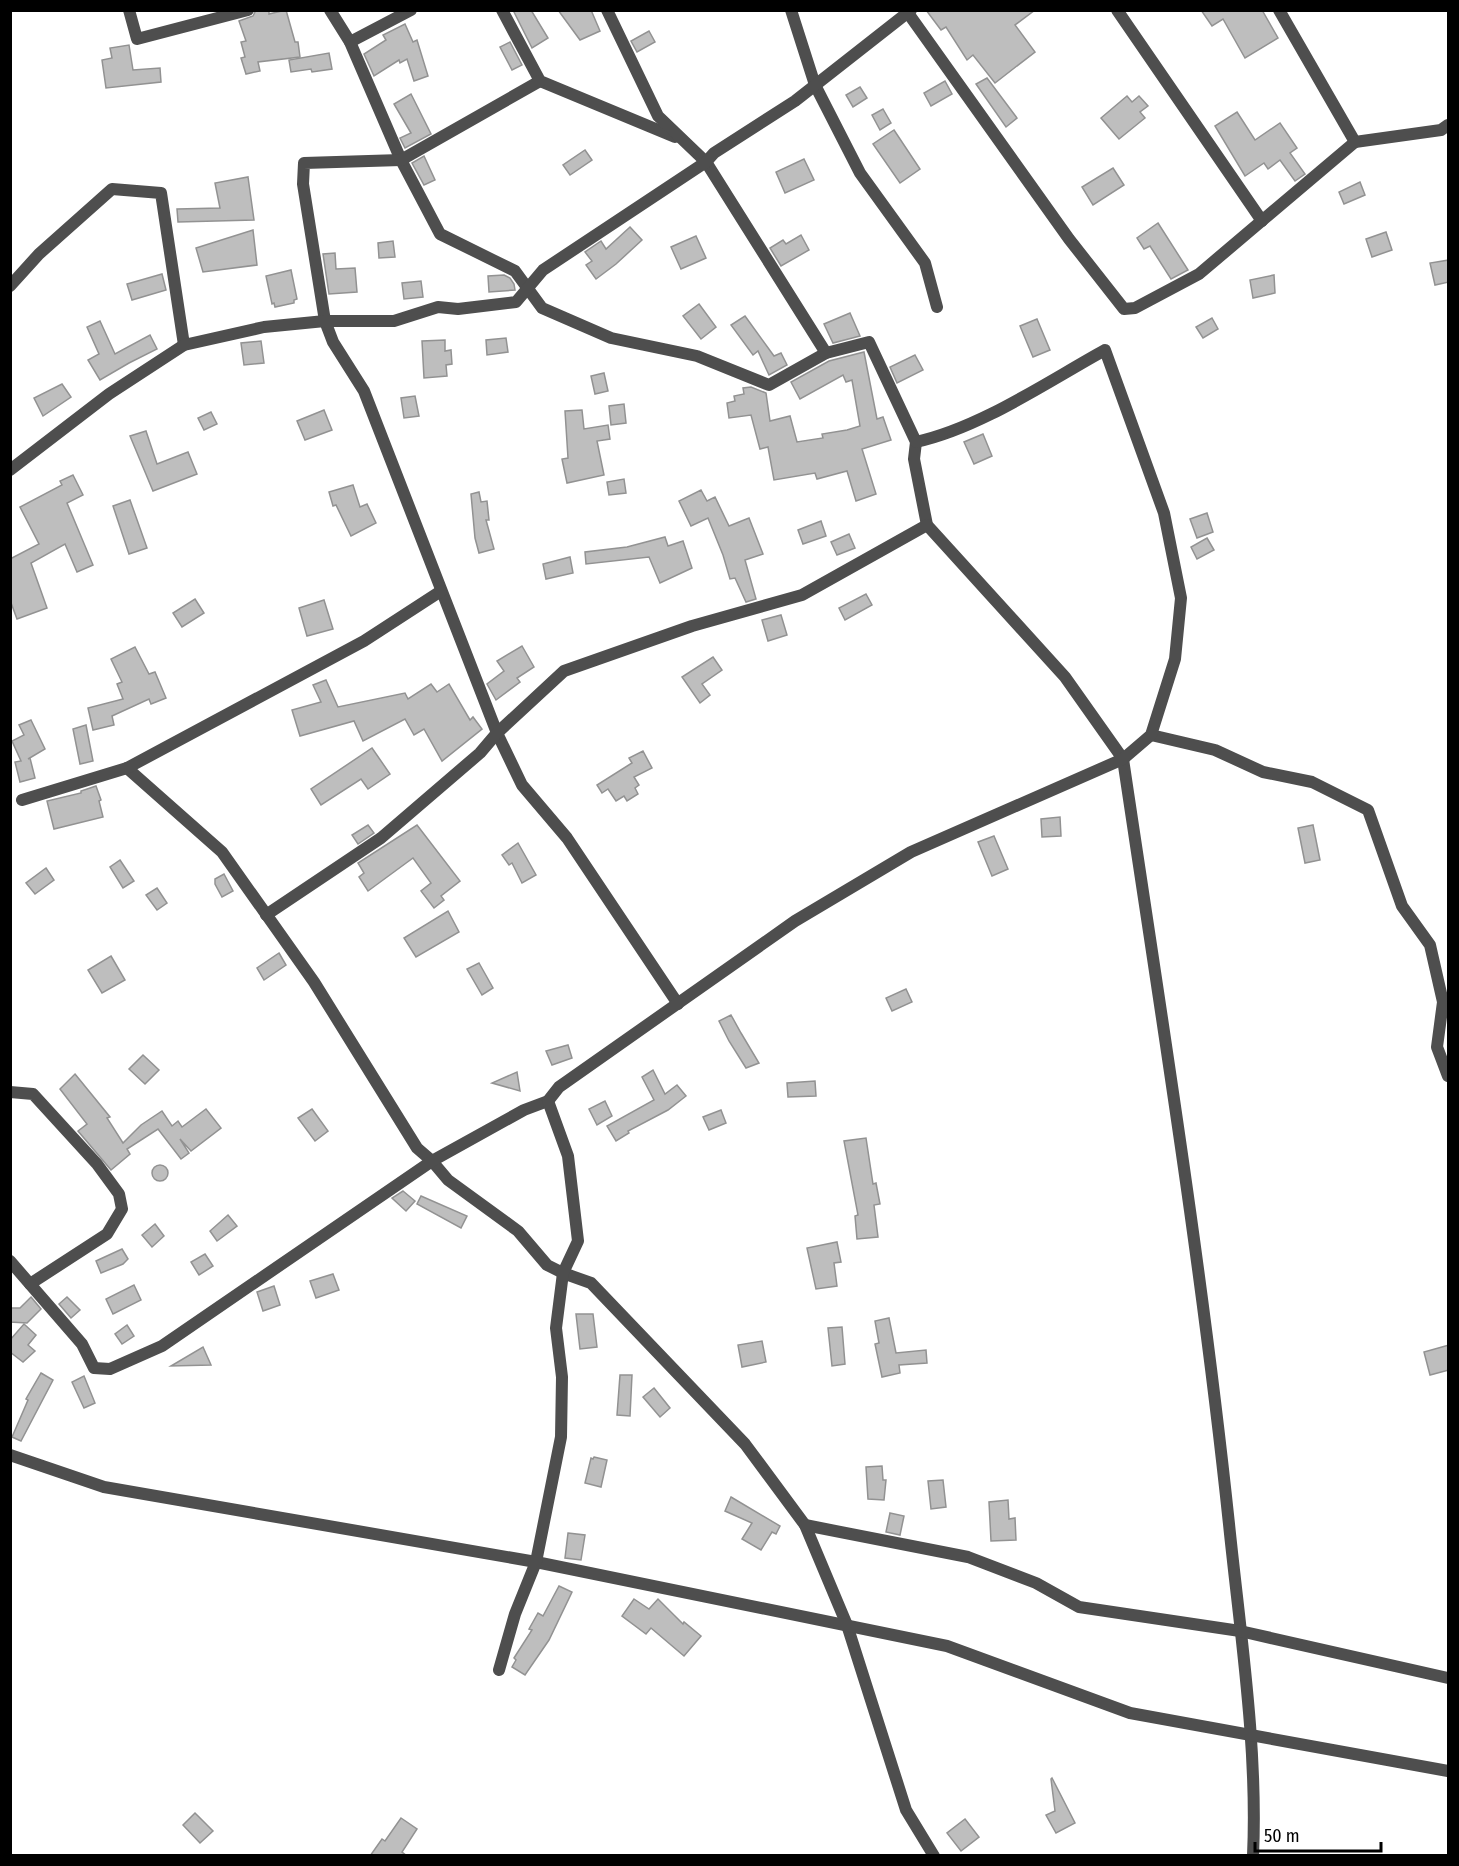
<svg xmlns="http://www.w3.org/2000/svg" width="1459" height="1866" font-family="'Fira Sans Condensed',sans-serif">
	<style>
		.building { fill: #bebebe; stroke: #929292; stroke-width: 1.5 }
		.lines { fill: none; stroke-linecap: round; stroke-linejoin: round }
		.street { stroke: #4e4e4e; stroke-width: 12 }
	</style>
	<rect width="100%" height="100%" fill="#fff"/>
	<g class="building">
		<path d="M256,10H269V14L286,10L295,42H298L300,57L258,62L260,71L246,74L241,58L245,57L241,42L246,41L239,21L253,16Z"/>
		<path d="M513,10H531L548,38L532,48Z"/>
		<path d="M558,10H591L600,31L580,40Z"/>
		<path d="M926,10H1035L1015,25L1035,52L995,83L973,55L967,60L946,27L941,30Z"/>
		<path d="M1201,10H1262L1278,38L1245,58L1223,19L1212,26Z"/>
		<path d="M405,24L413,42L417,40L428,76L414,81L407,59L400,63L399,60L374,76L364,54L386,40L383,35Z"/>
		<path d="M649,31L655,42L637,52L631,41Z"/>
		<path d="M510,42L522,65L512,70L500,47Z"/>
		<path d="M129,45L133,70L160,68L161,82L106,88L102,60L112,58L110,48Z"/>
		<path d="M329,53L332,69L312,72L311,69L291,72L289,60Z"/>
		<path d="M987,78L1017,118L1006,127L976,84Z"/>
		<path d="M945,81L952,94L931,106L924,93Z"/>
		<path d="M860,87L867,98L853,107L846,95Z"/>
		<path d="M411,94L431,134L405,148L400,138L411,133L394,104Z"/>
		<path d="M1127,96L1132,102L1139,96L1148,106L1140,112L1145,118L1119,139L1101,118Z"/>
		<path d="M883,109L891,123L880,130L872,115Z"/>
		<path d="M1237,112L1255,140L1280,123L1297,148L1290,153L1305,174L1295,181L1280,160L1268,169L1264,163L1245,176L1215,126Z"/>
		<path d="M894,130L920,169L900,183L873,144Z"/>
		<path d="M585,150L592,160L570,175L563,165Z"/>
		<path d="M424,156L435,180L424,185L412,163Z"/>
		<path d="M804,159L814,180L785,193L776,172Z"/>
		<path d="M1113,168L1124,185L1093,205L1082,187Z"/>
		<path d="M248,177L254,220L178,222L177,209L220,208L215,183Z"/>
		<path d="M1360,182L1365,195L1344,204L1339,192Z"/>
		<path d="M1158,223L1188,270L1171,279L1150,246L1144,249L1137,238Z"/>
		<path d="M630,227L642,240L616,264L596,279L586,265L592,261L585,252L601,241L606,249Z"/>
		<path d="M253,230L257,265L203,272L196,248Z"/>
		<path d="M1386,232L1392,250L1372,257L1366,239Z"/>
		<path d="M801,235L809,250L781,266L770,248L783,240L786,244Z"/>
		<path d="M696,236L706,258L681,269L671,247Z"/>
		<path d="M393,241L395,257L379,258L378,243Z"/>
		<path d="M335,253L336,269L355,268L357,292L329,294L323,254Z"/>
		<path d="M1449,260V282L1435,285L1430,263Z"/>
		<path d="M291,270L297,299L294,300V303L275,307L274,303L272,304L266,276Z"/>
		<path d="M162,274L166,290L132,300L127,284Z"/>
		<path d="M504,275L510,278L514,284L515,290L489,292L488,276Z"/>
		<path d="M1274,275L1275,293L1253,298L1250,280Z"/>
		<path d="M421,281L423,297L404,299L402,283Z"/>
		<path d="M699,304L716,327L701,339L683,316Z"/>
		<path d="M850,313L860,336L833,343L824,324Z"/>
		<path d="M745,316L774,356L781,353L787,365L769,375L758,351L753,355L731,325Z"/>
		<path d="M1212,318L1218,329L1203,338L1196,327Z"/>
		<path d="M1037,319L1050,350L1033,357L1020,326Z"/>
		<path d="M100,321L115,354L150,335L157,349L129,363L100,380L88,360L99,354L87,327Z"/>
		<path d="M506,338L508,352L487,355L486,340Z"/>
		<path d="M445,340V351L451,350L452,364L446,365L447,376L424,378L422,341Z"/>
		<path d="M261,341L264,363L244,365L241,343Z"/>
		<path d="M864,352L877,419L883,417L891,440L862,449L876,494L856,501L847,471L817,479L815,473L774,480L768,447L760,449L751,415L729,418L727,403L735,401L734,396L744,394L743,388L751,387L766,393L770,421L790,416L797,442L823,438L822,434L847,430L860,426L852,380L846,382L843,375L800,399L791,382L829,361Z"/>
		<path d="M915,355L923,370L897,383L890,367Z"/>
		<path d="M604,373L608,391L595,394L591,376Z"/>
		<path d="M62,384L71,397L43,416L34,398Z"/>
		<path d="M415,396L419,416L404,418L401,398Z"/>
		<path d="M624,404L626,423L611,425L609,406Z"/>
		<path d="M324,410L332,430L305,440L297,421Z"/>
		<path d="M582,410L584,429L608,425L610,439L597,441L604,475L567,483L562,459L568,458L565,411Z"/>
		<path d="M211,412L217,424L204,430L198,418Z"/>
		<path d="M146,431L157,464L188,452L197,474L153,491L130,436Z"/>
		<path d="M983,434L992,456L974,464L964,442Z"/>
		<path d="M73,475L83,495L67,503L93,565L77,572L65,544L31,563L47,608L17,619L10,600V559L39,544L20,507L62,485L60,481Z"/>
		<path d="M624,479L626,493L609,495L607,482Z"/>
		<path d="M353,485L360,507L367,504L376,523L351,536L336,505L333,506L329,492Z"/>
		<path d="M701,490L707,501L715,497L729,526L749,518L763,554L745,560L756,599L746,602L735,578L730,579L723,555L708,518L691,526L679,501Z"/>
		<path d="M479,492L481,502L487,501L489,520H486L494,549L479,553L475,538L471,494Z"/>
		<path d="M130,500L147,548L129,554L113,506Z"/>
		<path d="M1207,513L1213,532L1197,538L1190,519Z"/>
		<path d="M821,521L826,536L803,544L798,530Z"/>
		<path d="M849,534L855,548L837,555L831,542Z"/>
		<path d="M665,537L668,546L683,541L692,568L660,583L649,557L586,564L585,552L627,547Z"/>
		<path d="M1207,538L1214,550L1197,559L1191,547Z"/>
		<path d="M570,557L573,573L546,579L543,564Z"/>
		<path d="M866,594L872,605L845,620L839,608Z"/>
		<path d="M195,599L204,613L182,627L173,613Z"/>
		<path d="M324,600L333,629L307,636L299,608Z"/>
		<path d="M781,615L787,635L768,641L762,620Z"/>
		<path d="M522,646L534,667L517,678L520,682L496,700L487,684L504,671L497,661Z"/>
		<path d="M135,647L149,674L155,672L166,698L151,704L149,699L112,716L114,725L93,730L88,708L123,699L117,684L122,682L111,659Z"/>
		<path d="M713,657L722,670L702,684L710,695L700,703L682,677Z"/>
		<path d="M326,680L338,707L405,693L408,699L431,684L437,692L449,684L470,720L473,717L482,729L442,761L424,729L414,735L405,719L363,741L354,721L300,736L292,710L321,702L313,685Z"/>
		<path d="M31,720L45,749L28,759L30,758L35,778L20,782L15,762L21,761L12,741L24,735L19,725Z"/>
		<path d="M86,725L93,761L80,764L73,729Z"/>
		<path d="M372,748L390,774L368,789L361,779L321,805L311,789Z"/>
		<path d="M643,751L652,768L634,777L639,785L635,788L638,794L627,801L624,796L616,801L608,789L602,793L597,785L632,763L629,758Z"/>
		<path d="M96,786L101,800L99,801L103,817L54,829L47,801L81,793V791Z"/>
		<path d="M1060,817L1061,836L1042,837L1041,819Z"/>
		<path d="M368,825L374,833L358,844L352,835Z"/>
		<path d="M417,825L460,881L441,896L444,900L434,908L421,891L431,883L413,858L368,891L359,877L364,873L358,863Z"/>
		<path d="M1313,825L1320,860L1305,863L1298,828Z"/>
		<path d="M994,836L1008,869L992,876L978,842Z"/>
		<path d="M518,843L536,875L522,883L512,863L509,865L502,855Z"/>
		<path d="M120,860L134,881L123,888L110,867Z"/>
		<path d="M46,868L54,880L35,894L26,883Z"/>
		<path d="M224,874L233,891L222,897L215,884V879Z"/>
		<path d="M157,888L167,903L157,910L146,895Z"/>
		<path d="M448,911L459,932L416,957L404,938Z"/>
		<path d="M279,953L286,965L264,980L257,968Z"/>
		<path d="M111,956L125,980L102,993L88,970Z"/>
		<path d="M479,963L493,988L482,995L467,969Z"/>
		<path d="M906,989L912,1002L892,1011L886,998Z"/>
		<path d="M731,1015L741,1033L759,1063L746,1068L729,1041L719,1021Z"/>
		<path d="M568,1045L572,1058L552,1065L546,1051Z"/>
		<path d="M143,1055L159,1070L145,1084L129,1069Z"/>
		<path d="M653,1070L665,1094L677,1085L686,1096L668,1110L628,1131L629,1133L616,1141L607,1126L654,1100L642,1077Z"/>
		<path d="M517,1072L520,1091L492,1083Z"/>
		<path d="M75,1074L110,1117L107,1118L123,1143L141,1125L162,1111L172,1126L178,1121L182,1127L206,1109L221,1128L191,1151L180,1139L189,1153L181,1159L158,1129L127,1149L130,1154L111,1170L78,1131L87,1124L60,1089Z"/>
		<path d="M815,1081L816,1096L788,1097L787,1083Z"/>
		<path d="M605,1101L612,1116L597,1125L589,1109Z"/>
		<path d="M312,1109L328,1131L315,1141L298,1118Z"/>
		<path d="M721,1110L726,1123L709,1130L703,1117Z"/>
		<path d="M866,1138L873,1184L876,1183L880,1204L874,1205L878,1237L857,1239L855,1216L858,1215L844,1141Z"/>
		<circle cx="160" cy="1173" r="8"/>
		<path d="M403,1191L415,1201L406,1211L392,1198Z"/>
		<path d="M421,1196L467,1216L461,1228L417,1204Z"/>
		<path d="M228,1215L237,1226L217,1241L210,1231Z"/>
		<path d="M155,1224L164,1236L152,1247L142,1235Z"/>
		<path d="M837,1242L841,1262L834,1263L837,1286L816,1289L807,1248Z"/>
		<path d="M122,1249L128,1259L123,1264L101,1273L96,1261Z"/>
		<path d="M205,1254L213,1266L199,1275L191,1262Z"/>
		<path d="M333,1274L339,1290L316,1298L310,1281Z"/>
		<path d="M134,1285L141,1300L113,1314L106,1299Z"/>
		<path d="M274,1286L280,1305L263,1311L257,1292Z"/>
		<path d="M31,1297L41,1309L27,1323L10,1322V1308H20Z"/>
		<path d="M67,1297L80,1310L71,1318L59,1304Z"/>
		<path d="M576,1314H593L597,1347L580,1349Z"/>
		<path d="M889,1318L896,1353L926,1350L927,1363L899,1365L900,1373L882,1377L875,1344L879,1343L875,1321Z"/>
		<path d="M24,1324L36,1335L28,1345L35,1351L23,1362L10,1352V1340Z"/>
		<path d="M127,1325L134,1336L122,1344L115,1334Z"/>
		<path d="M842,1327L845,1364L832,1366L828,1328Z"/>
		<path d="M762,1341L766,1362L742,1367L738,1345Z"/>
		<path d="M1449,1345V1370L1430,1375L1424,1352Z"/>
		<path d="M203,1347L211,1365L171,1366Z"/>
		<path d="M41,1373L53,1380L21,1441L12,1437L28,1400L26,1399Z"/>
		<path d="M620,1375H632L630,1416L617,1415Z"/>
		<path d="M84,1376L95,1403L84,1408L72,1382Z"/>
		<path d="M654,1388L670,1408L660,1417L643,1397Z"/>
		<path d="M594,1457L607,1460L601,1487L585,1483L591,1458L593,1459Z"/>
		<path d="M882,1466L883,1480H886L884,1500L868,1499L866,1467Z"/>
		<path d="M943,1480L946,1507L931,1509L928,1481Z"/>
		<path d="M731,1497L780,1526L776,1534L772,1532L761,1550L742,1539L752,1523L725,1511Z"/>
		<path d="M1008,1500L1009,1519L1015,1518L1016,1540L991,1541L989,1502Z"/>
		<path d="M890,1513L904,1516L900,1535L886,1532Z"/>
		<path d="M568,1533L585,1535L581,1560L565,1558Z"/>
		<path d="M559,1586L572,1592L549,1640L525,1675L512,1667L516,1660L514,1658L532,1630L529,1629L538,1613L543,1616Z"/>
		<path d="M634,1599L649,1609L658,1599L683,1624L684,1622L701,1636L684,1656L651,1628L646,1634L622,1616Z"/>
		<path d="M1052,1778L1075,1823L1056,1833L1046,1815L1055,1811L1051,1779Z"/>
		<path d="M195,1813L213,1831L200,1843L183,1825Z"/>
		<path d="M401,1818L417,1829L402,1852L407,1856H370L382,1839L385,1841Z"/>
		<path d="M965,1819L979,1837L961,1851L947,1833Z"/>
	</g>
	<g class="lines">
		<g class="street">
			<path d="M129,10L137,39L248,10"/>
			<path d="M330,10L350,42L401,160L440,234L515,271L542,308L611,338L697,356L769,385L826,353L869,342L916,442L914,459L927,525L1065,677L1123,759C1161,1014 1202,1268 1229,1524C1240,1632 1258,1747 1253,1856"/>
			<path d="M502,10L540,81L675,137"/>
			<path d="M607,10L658,116L706,162L826,353"/>
			<path d="M791,10L815,85L860,173L925,263L937,307"/>
			<path d="M1117,10L1262,221"/>
			<path d="M1279,10L1355,142L1441,130L1448,125"/>
			<path d="M908,13L1069,239L1124,309L1135,308L1199,274L1355,142"/>
			<path d="M350,42L411,10"/>
			<path d="M540,81L401,160L304,163L303,184L325,321L333,342L364,391L497,733L522,785L567,838L678,1004"/>
			<path d="M10,286L39,254L112,189L161,193L184,345"/>
			<path d="M10,470L109,394L184,345L264,327L325,321H394L438,307L458,309L516,302L543,270L706,162L714,153L795,101L911,10"/>
			<path d="M1151,735L1215,750L1263,772L1312,782L1368,810L1402,906L1430,945L1443,1002L1437,1047L1448,1076"/>
			<path d="M127,768L222,852L314,982L417,1148L432,1161L448,1180L518,1231L547,1265L563,1273L591,1283L745,1444L805,1525L847,1625L906,1810L934,1856"/>
			<path d="M22,800L127,768L364,641L441,591"/>
			<path d="M266,915L381,838L480,753L497,733L564,671L692,626L802,595L927,525"/>
			<path d="M10,1092L33,1094L97,1164L119,1194L122,1209L107,1234L30,1284"/>
			<path d="M10,1261L82,1344L94,1368L110,1369L162,1346L432,1161L524,1110L548,1101L559,1087L795,921L911,852L1123,759L1151,735L1175,659L1181,598L1164,513L1105,350C1047,382 980,428 916,442"/>
			<path d="M10,1455L104,1487L536,1562L947,1646L1130,1713L1448,1771"/>
			<path d="M805,1525L968,1557L1036,1583L1079,1607L1240,1631L1448,1678"/>
			<path d="M499,1670L515,1614L536,1562L561,1437L562,1377L556,1328L563,1273L578,1241L568,1156L548,1101"/>
		</g>
	</g>
	<rect width="1459" height="1866" fill="none" stroke="#000000" stroke-width="24"/>
	<path d="M1255 1842v9h126v-9" fill="none" stroke="#000000" stroke-width="3"/>
	<text x="1264" y="1842" font-size="18" fill="#000000" stroke="#ffffff" stroke-width="4.5" paint-order="stroke">50 m</text>
</svg>
